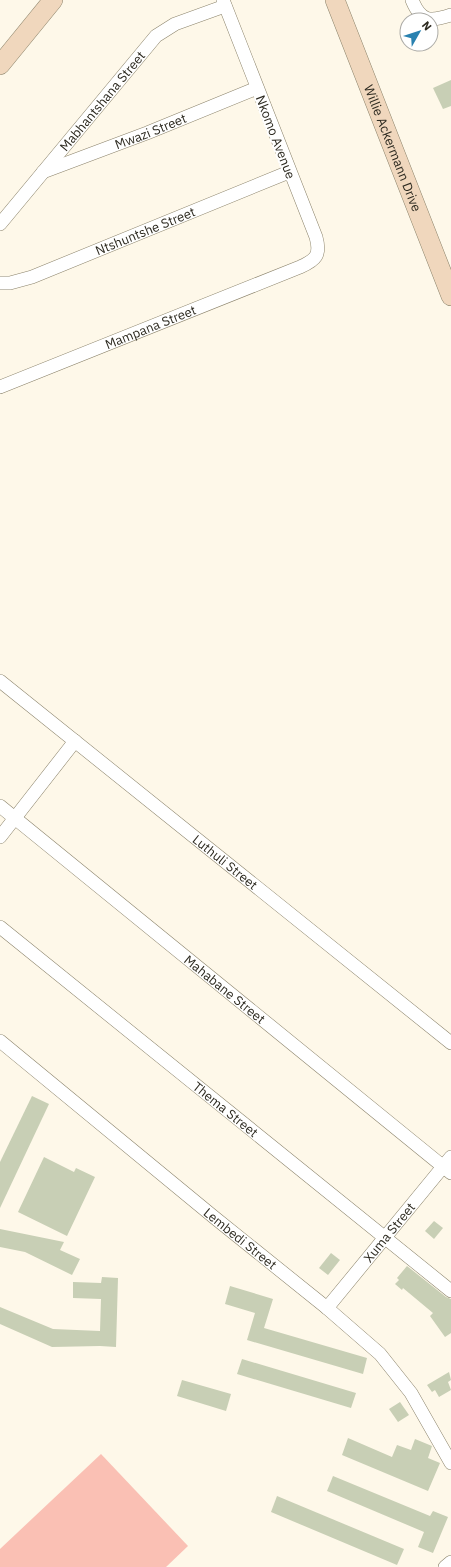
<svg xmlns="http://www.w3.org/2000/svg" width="451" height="1567" font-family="'IBM Plex Sans',sans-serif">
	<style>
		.green { fill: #fac0b4 }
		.building { fill: #c8cfb5 }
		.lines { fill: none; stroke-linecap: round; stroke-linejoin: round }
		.street-casing { stroke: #8b836b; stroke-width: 14 }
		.secondary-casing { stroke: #8b836b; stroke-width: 20 }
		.street { stroke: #fff; stroke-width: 13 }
		.secondary { stroke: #f0d7bd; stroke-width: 19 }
		.labels { text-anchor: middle; stroke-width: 4; stroke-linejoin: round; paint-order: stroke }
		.street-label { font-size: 13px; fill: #2d2a20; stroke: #fff }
	</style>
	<rect width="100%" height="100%" fill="#fef8e9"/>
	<path class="green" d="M101,1454L188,1546L166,1567H0V1549Z"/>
	<g class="building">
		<path d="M451,80V106L443,109L433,88Z"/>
		<path d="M32,1096L49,1104L0,1208V1162Z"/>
		<path d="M44,1157L74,1172L76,1168L95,1177L67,1236L18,1212Z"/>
		<path d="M434,1221L443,1228L434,1239L425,1231Z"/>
		<path d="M0,1229L64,1242L60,1250L80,1259L72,1275L25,1252L0,1247Z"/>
		<path d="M331,1253L340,1260L328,1275L319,1268Z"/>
		<path d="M407,1266L446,1297L451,1299V1333L445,1337L430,1316L433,1313L403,1288L402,1290L395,1284L399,1280L397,1278Z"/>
		<path d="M102,1277L118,1278L116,1347L100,1346L52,1347L0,1324V1307L53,1329L100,1331L101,1299L73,1298V1282L101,1283Z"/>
		<path d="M230,1286L273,1299L264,1328L367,1358L363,1374L247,1340L255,1313L225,1304Z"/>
		<path d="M242,1359L356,1393L351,1408L237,1374Z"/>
		<path d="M449,1372L451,1380L448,1382L451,1390L439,1397L435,1390L432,1392L427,1385Z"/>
		<path d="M182,1380L231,1394L226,1411L177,1396Z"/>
		<path d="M400,1402L409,1415L398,1422L389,1409Z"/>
		<path d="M348,1438L392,1457L397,1445L411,1450L415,1439L432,1446L428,1458L440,1463L428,1491L342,1455Z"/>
		<path d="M333,1476L430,1516L433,1511L448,1517L433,1553L418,1547L424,1532L327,1491Z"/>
		<path d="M277,1496L404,1549L397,1565L271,1512Z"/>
	</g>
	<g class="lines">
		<g class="street-casing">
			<g id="street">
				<path d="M412,0C421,22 430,22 451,15"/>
				<path id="s1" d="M43,172L147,133L257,88"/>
				<path id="s2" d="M0,224L156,36L175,24L225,6"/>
				<path id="s3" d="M0,283H10L32,277L289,172"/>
				<path id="s4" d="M0,387L300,267C316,260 321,255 316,237L223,0"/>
				<path id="s5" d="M0,681L451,1043"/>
				<path id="s6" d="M0,806L451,1173"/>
				<path d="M0,837L75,741"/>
				<path id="s7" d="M0,927L451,1291"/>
				<path id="s8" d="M0,1041L215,1218L327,1308L380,1354L411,1393L451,1463"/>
				<path id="s9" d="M327,1308L451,1157"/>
				<path d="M445,1567L451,1562"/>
			</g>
		</g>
		<g class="secondary-casing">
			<g id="secondary">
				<path id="s10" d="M335,0L451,296"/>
				<path d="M0,65L53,0"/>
			</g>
		</g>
		<use href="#street" class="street"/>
		<use href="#secondary" class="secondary"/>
	</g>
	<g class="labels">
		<g class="street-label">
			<text dy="5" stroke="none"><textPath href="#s2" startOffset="160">Mabhantshana Street</textPath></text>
			<text dy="5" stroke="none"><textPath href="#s1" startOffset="115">Mwazi Street</textPath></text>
			<text transform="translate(276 137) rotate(69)" y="5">Nkomo Avenue</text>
			<text dy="5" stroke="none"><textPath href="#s10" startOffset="159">Willie Ackermann Drive</textPath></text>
			<text dy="5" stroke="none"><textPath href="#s3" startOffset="155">Ntshuntshe Street</textPath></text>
			<text dy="5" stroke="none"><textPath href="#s4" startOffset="162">Mampana Street</textPath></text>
			<text dy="5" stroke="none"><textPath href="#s5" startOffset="289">Luthuli Street</textPath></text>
			<text dy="5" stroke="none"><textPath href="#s6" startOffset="290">Mahabane Street</textPath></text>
			<text dy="5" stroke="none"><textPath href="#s7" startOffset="290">Thema Street</textPath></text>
			<text dy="5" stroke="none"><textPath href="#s9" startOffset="98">Xuma Street</textPath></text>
			<text dy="5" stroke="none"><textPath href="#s8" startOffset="311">Lembedi Street</textPath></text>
		</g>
	</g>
	<g transform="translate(419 32) rotate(51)"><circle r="19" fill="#ffffff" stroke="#abaaa6"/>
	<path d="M0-3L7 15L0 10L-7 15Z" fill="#2981b0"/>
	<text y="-6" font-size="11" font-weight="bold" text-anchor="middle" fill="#2d2a20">N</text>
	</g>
</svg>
